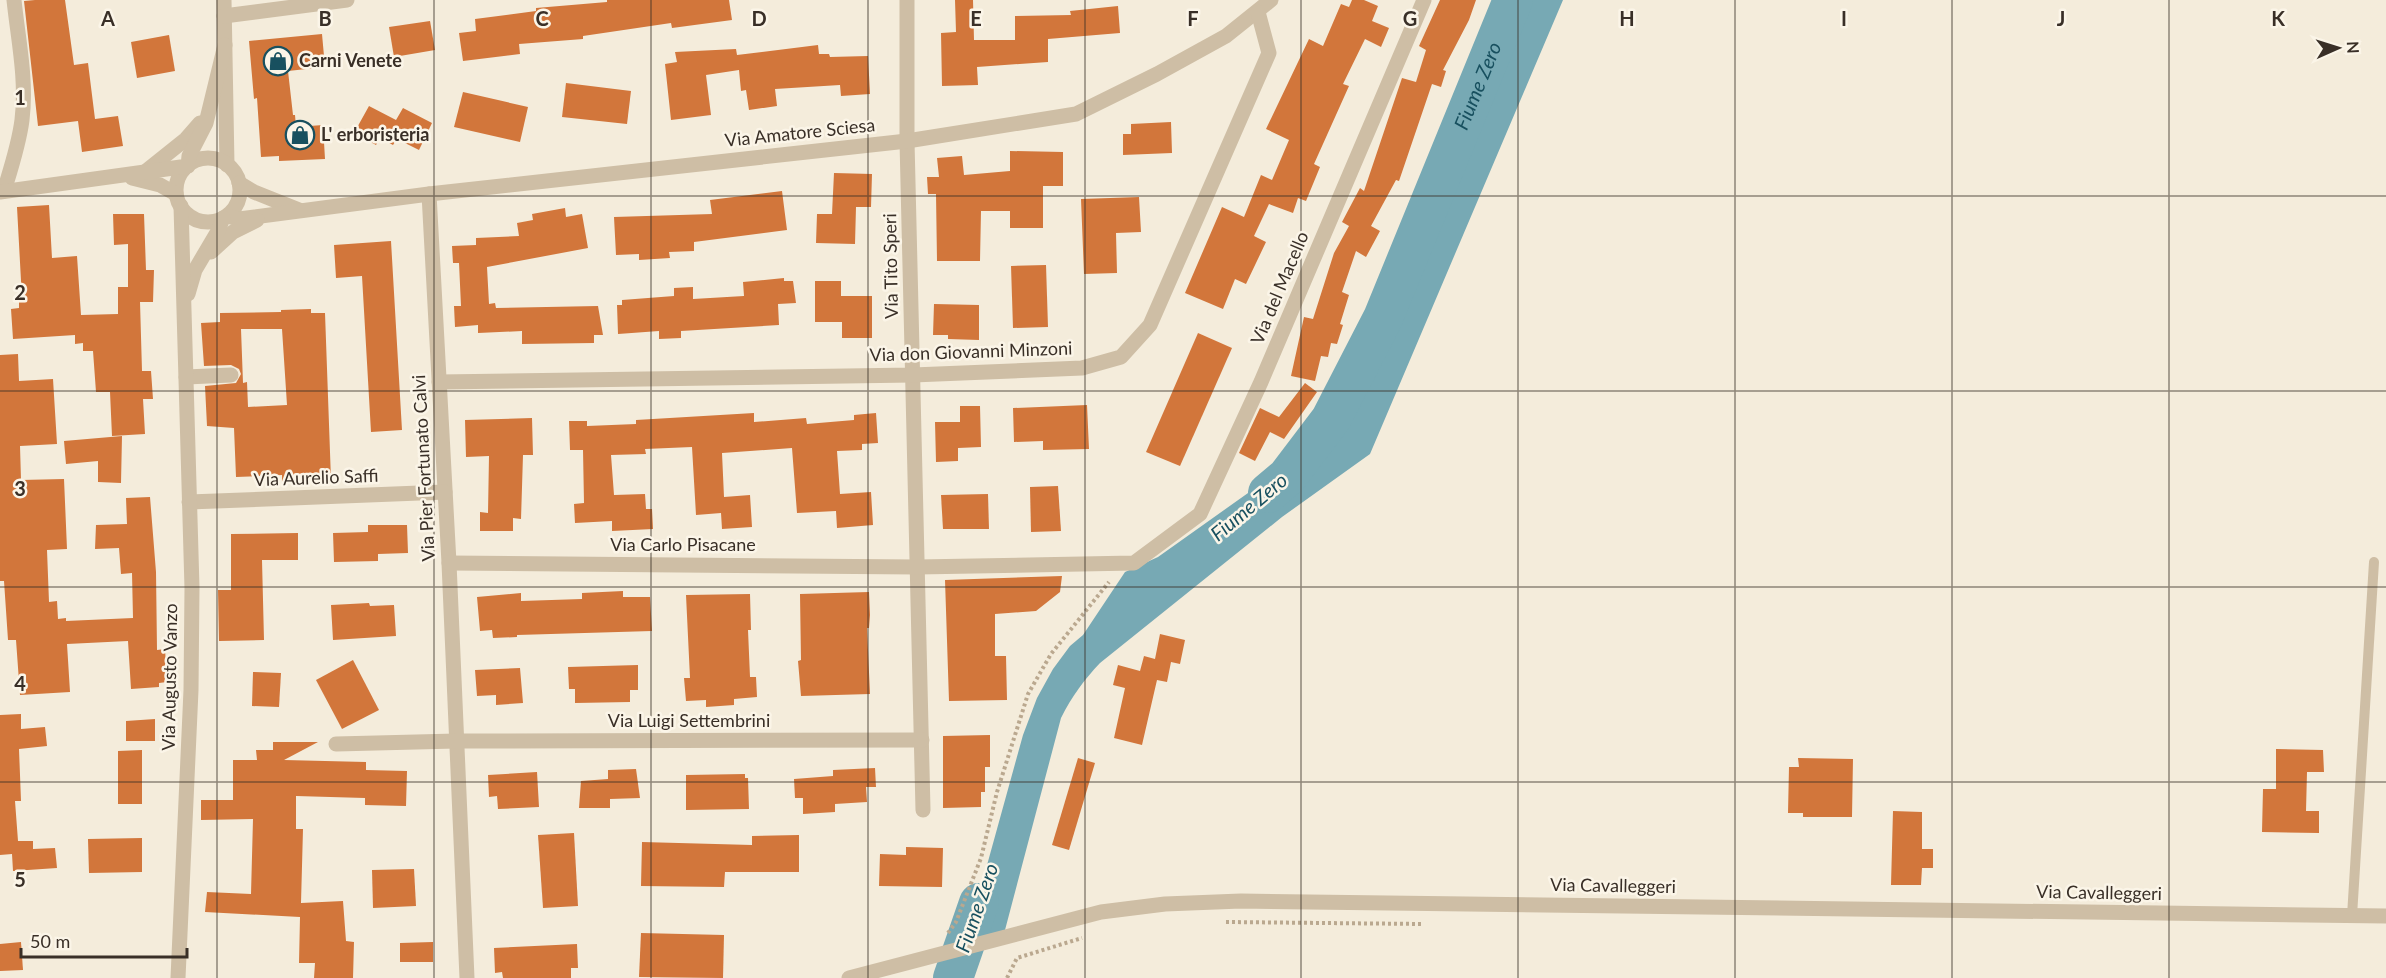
<svg xmlns="http://www.w3.org/2000/svg" width="2386" height="978" font-family="Lato,sans-serif">
	<style>
		.water { fill: #77a9b4 }
		.lines { fill: none; stroke-linecap: round; stroke-linejoin: round }
		.river { stroke: #77a9b4; stroke-width: 40 }
		.building { fill: #d2763b; fill-rule: evenodd }
		.path { stroke: #baa88f; stroke-width: 4; stroke-dasharray: 3 3; stroke-linecap: butt }
		.service { stroke: #cebea5; stroke-width: 10 }
		.minor { stroke: #cebea5; stroke-width: 15 }
		.grid { fill: none; stroke: #392f27; stroke-width: 1.5; stroke-opacity: 0.55 }
		.labels { text-anchor: middle; stroke-width: 5; stroke-linejoin: round; paint-order: stroke }
		.poi-label { font-size: 18px; font-weight: bold; fill: #392f27; stroke: #fbf5e8; text-anchor: start }
		.street-label { font-size: 18px; fill: #392f27; stroke: #fbf5e8 }
		.water-label { font-size: 20px; font-style: italic; fill: #18505f; stroke: #fbf5e8 }
		.grid-label { font-size: 20px; text-anchor: middle; font-weight: bold; fill: #392f27; stroke: #fbf5e8; stroke-width: 5; stroke-linejoin: round; paint-order: stroke }
	</style>
	<rect width="100%" height="100%" fill="#f4ecdb"/>
	<path class="water" d="M1518,0H1563L1370,454L1282,517L1100,663C1084,680 1072,696 1061,718L1005,930L959,945L984,876L1023,735L1037,698L1053,669L1070,646L1083,635L1125,572L1158,557L1331,434Z"/>
	<g class="lines">
		<g class="river">
			<path id="s1" d="M1268,493L1287,477L1331,419L1383,318L1513,0"/>
			<path d="M953,978L979,903"/>
		</g>
	</g>
	<g class="building">
		<path d="M35,0H65L74,65L88,63L95,119L118,116L123,146L82,152L78,121L38,126L24,1Z"/>
		<path d="M607,0H729L732,20L672,28L671,23L583,36V39L519,44L520,54L463,61L459,33L476,31L475,19L536,11V8L607,2Z"/>
		<path d="M955,0H973L974,40H1015V16L1071,15L1070,11L1118,6L1120,33L1048,39V62L977,67L978,85L942,86L941,33L956,32Z"/>
		<path d="M1352,0H1364L1378,6L1372,21L1389,28L1381,47L1365,39L1343,84L1349,86L1314,164L1320,167L1306,201L1298,198L1293,213L1269,204L1254,236L1266,242L1246,284L1235,279L1223,309L1185,293L1222,207L1244,217L1261,175L1272,180L1289,140L1266,129L1309,39L1323,46L1341,4L1349,7Z"/>
		<path d="M1440,0H1476L1469,20L1443,70L1446,71L1441,87L1432,84L1399,181L1396,180L1371,226L1380,231L1366,257L1356,251L1342,292L1349,295L1340,324L1343,325L1337,344L1331,343L1328,357L1321,356L1315,381L1291,376L1304,317L1313,319L1334,253L1349,226L1342,222L1360,188L1364,191L1402,78L1416,82L1426,50L1419,46Z"/>
		<path d="M430,21L435,50L394,57L389,27Z"/>
		<path d="M322,34L325,67L288,71L293,115H295L296,127L323,125L325,159L279,161V156L261,157L257,98L254,99L249,41Z"/>
		<path d="M169,35L175,71L137,78L131,42Z"/>
		<path d="M818,45L819,54H829L830,57L868,56L870,94L841,96L840,85L775,89L777,106L749,110L746,90L741,91L739,70L706,75L711,115L671,120L665,64L677,62L675,52L736,49L737,55Z"/>
		<path d="M566,83L631,91L627,124L562,117Z"/>
		<path d="M463,92L528,107L520,142L454,127Z"/>
		<path d="M369,106L396,120L403,108L432,123L419,150L397,139L393,145L380,138L376,145L354,133Z"/>
		<path d="M1171,122L1172,153L1123,155V134H1131V124Z"/>
		<path d="M1010,151L1063,152V186H1043V228H1010V211H981L980,261H937L936,194H928L927,177H939L937,158L962,156L964,175L1010,171Z"/>
		<path d="M834,173L872,174L871,207H856L855,244L816,243L817,214H832Z"/>
		<path d="M782,191L787,230L694,242V251L669,252L670,258L639,260V254L616,255L614,217L712,214L710,200Z"/>
		<path d="M1139,197L1141,232L1116,233L1117,273L1084,274L1081,199Z"/>
		<path d="M49,205L52,258L77,256L81,315L118,314V287H128V244L114,245L113,214H144L146,270H154L153,302H140L142,371H151L153,399H143L145,434L112,436L110,392H96L93,351H83V343L75,344V335L13,339L11,309L19,308V300L22,299L17,207Z"/>
		<path d="M565,208L566,217L582,214L588,248L487,267L489,304L495,303L496,308L598,306L603,335H594V343L522,344V331L478,333V325L455,327L454,306H461L459,263H453L452,246L476,245V238L519,236L517,223L533,220L532,214Z"/>
		<path d="M391,241L402,430L371,432L362,276L336,278L334,245Z"/>
		<path d="M1046,265L1048,327L1013,328L1011,266Z"/>
		<path d="M784,278V281H793L796,303L778,304L779,325L681,331V338L659,339V331L618,334L617,305H622V300L674,296V288L693,287V299L744,296L743,282Z"/>
		<path d="M815,281H841V296H872V338H842V322H815Z"/>
		<path d="M934,304L979,305V340L948,339V335H933Z"/>
		<path d="M311,309V313H325L331,480L282,482V475L236,477L234,428L207,426L205,386L236,383L241,374L239,369L231,365L204,366L201,323L220,322V313L281,312V310ZM241,329H282L287,405L248,407L247,382L243,383Z"/>
		<path d="M1198,333L1232,348L1180,466L1146,452Z"/>
		<path d="M18,354L19,381L53,379L57,444L20,446L21,480L64,479L67,549L47,550L49,602L57,601L58,619L66,618V621L133,618L132,573L121,574L119,548L95,549L96,525L127,524L126,498L150,497L156,572L157,650L165,649L167,682L159,683V687L131,689L128,641L67,644L70,692L20,695L16,640H8L4,581H0V355Z"/>
		<path d="M1305,383L1317,392L1284,439L1270,432L1255,461L1239,453L1260,408L1279,417Z"/>
		<path d="M1087,405L1089,449L1043,450V441L1014,442L1013,408Z"/>
		<path d="M960,406H980L981,447L958,448V461L936,462L935,422H960Z"/>
		<path d="M754,413V422L806,418L807,424L854,420V415L876,413L878,443L862,444V450L837,451L840,494L871,492L873,525L837,528L836,511L797,513L792,448L722,453L724,497L750,495L752,527L722,529L721,513L696,515L692,447L645,449L646,454L611,455L614,495L645,494L646,509H652L653,529L612,531V521L575,523L574,504L584,503L583,450H570L569,421H587V426L636,424V420Z"/>
		<path d="M532,418L533,455H523L521,519L513,518V531H480V512L488,513L489,456L466,457L465,420Z"/>
		<path d="M122,436L121,483L98,482V461L66,464L64,441Z"/>
		<path d="M1058,486L1061,531L1031,532L1030,487Z"/>
		<path d="M988,494L989,529H943L941,495Z"/>
		<path d="M368,525H407L408,553L378,554V561L334,562L333,533L368,532Z"/>
		<path d="M298,533V560H262L264,640L219,641L218,590H231V534Z"/>
		<path d="M1062,576L1060,592L1036,611L995,614V656H1006L1007,700L949,701L945,580Z"/>
		<path d="M623,591V597H650L652,631L517,635V637L493,638L492,630L480,631L477,597L521,593V601L582,599V593Z"/>
		<path d="M869,592L870,615L869,628H867L870,694L801,696L798,661L801,660L800,594Z"/>
		<path d="M750,594L751,630H748L750,677H756L757,697L734,699V705L706,707V700L686,701L684,678H690L686,595Z"/>
		<path d="M369,603L370,606L394,605L396,636L333,640L331,605Z"/>
		<path d="M1160,634L1185,640L1180,664L1171,662L1167,682L1157,680L1142,745L1114,738L1125,688L1113,685L1118,665L1140,671L1144,656L1155,659Z"/>
		<path d="M353,660L379,710L342,729L316,680Z"/>
		<path d="M638,665V690H630V702L575,703V689H569L568,667Z"/>
		<path d="M520,668L523,703L496,705V695L477,696L475,670Z"/>
		<path d="M253,672L281,673L279,707L252,706Z"/>
		<path d="M21,714V729L45,727L47,746L19,749L21,801H15L18,841H33V849L55,848L57,868L13,871L12,854L0,855V715Z"/>
		<path d="M155,719V741H126V721Z"/>
		<path d="M990,735V767H985V792H981V807L943,808V736Z"/>
		<path d="M273,742H318L284,760L366,762V770L407,771L406,806L365,805V798L296,796V829H303L301,903L343,901L346,941L354,942L353,978H314L315,963H299L300,917L205,912L207,892L251,894L253,819L201,820V800H233V760H257L256,750H273Z"/>
		<path d="M2276,749L2323,750L2324,772H2307L2306,811H2319V833L2262,832L2263,789H2276Z"/>
		<path d="M142,750V804H118V751Z"/>
		<path d="M1078,758L1095,763L1069,850L1052,845Z"/>
		<path d="M1798,758L1853,759L1852,817H1803V813H1788L1789,767H1799Z"/>
		<path d="M875,768L876,787H866L867,802L835,804V812L803,814V798H795L794,779L833,776V770Z"/>
		<path d="M636,769L640,798L610,799V808H579L581,781L608,779V770Z"/>
		<path d="M537,772L539,807L498,809L497,796L489,797L488,775Z"/>
		<path d="M745,774V778H748L749,809L686,810V775Z"/>
		<path d="M1893,811L1922,812V849H1933V868H1922L1921,885H1891Z"/>
		<path d="M574,833L578,906L543,908L538,835Z"/>
		<path d="M799,835V872H725L724,887L641,886L642,842L752,845V836Z"/>
		<path d="M142,838V872L89,873L88,839Z"/>
		<path d="M906,847L943,848L942,887L879,886L880,854L906,855Z"/>
		<path d="M414,869L416,906L373,908L372,870Z"/>
		<path d="M641,933L724,935L723,978L639,977Z"/>
		<path d="M21,942L23,970L0,971V944Z"/>
		<path d="M433,942V962H400V943Z"/>
		<path d="M577,944L578,968H571V978H503L502,972L495,973L494,948Z"/>
	</g>
	<g class="lines">
		<g class="path">
			<path d="M1226,922L1422,924"/>
			<path d="M948,933L956,922L981,858L997,792L1028,694L1051,654L1109,582"/>
			<path d="M1007,978L1017,958L1082,938"/>
		</g>
		<path class="service" d="M2352,916L2374,562"/>
		<g class="minor">
			<path d="M224,0L227,165"/>
			<path d="M907,0V141L923,810"/>
			<path d="M224,16L347,0"/>
			<circle cx="208" cy="190" r="32"/>
			<path d="M146,171L186,139L200,123"/>
			<path d="M132,178L160,185L176,194"/>
			<path d="M239,183L254,192L299,210"/>
			<path d="M4,191C11,168 19,144 22,120C27,80 18,39 14,0"/>
			<path d="M0,192L188,166L189,156L206,123L225,45"/>
			<path d="M429,194L449,563L467,978"/>
			<path d="M227,216L239,219L429,194L907,141L1076,114L1157,74L1226,36L1271,0"/>
			<path d="M211,252L233,232L257,220"/>
			<path d="M188,294L195,270L218,231L223,218"/>
			<path d="M186,377L231,375"/>
			<path d="M439,382L913,375L1082,368L1121,357L1150,325L1269,53L1258,12"/>
			<path d="M189,502L445,492"/>
			<path d="M449,563L917,567L1134,563L1200,514L1261,382L1424,0"/>
			<path d="M336,744L456,741L922,740"/>
			<path d="M178,978L191,690L192,588L181,206"/>
			<path d="M849,978L1101,912L1165,904L1241,901L2386,916"/>
		</g>
	</g>
	<path class="grid" d="M217,0V978M434,0V978M651,0V978M868,0V978M1085,0V978M1301,0V978M1518,0V978M1735,0V978M1952,0V978M2169,0V978M0,196H2386M0,391H2386M0,587H2386M0,782H2386"/>
	<defs>
		<g id="shop-ring" transform="scale(1.5)"><circle r="9.5" fill="#fbf5e8" stroke="#18505f" stroke-width="1.5"/><path d="M-5-2.5h2.3a2.7 3.5 0 0 1 5.4 0H5L5.5 6h-11ZM-1.5-2.5h3a1.5 2.3 0 0 0-3 0Z" fill="#18505f"/></g>
	</defs>
	<g fill-rule="evenodd">
		<use href="#shop-ring" x="278" y="61"/>
		<use href="#shop-ring" x="300" y="135"/>
	</g>
	<g class="labels">
		<g class="poi-label">
			<text x="299" y="67">Carni Venete</text>
			<text x="321" y="141">L' erboristeria</text>
		</g>
		<g class="street-label">
			<text transform="translate(800 133) rotate(-6)" y="6">Via Amatore Sciesa</text>
			<text transform="translate(891 266) rotate(-91)" y="6">Via Tito Speri</text>
			<text transform="translate(1280 288) rotate(-67)" y="6">Via del Macello</text>
			<text transform="translate(971 352) rotate(-2)" y="6">Via don Giovanni Minzoni</text>
			<text transform="translate(424 468) rotate(-93)" y="6">Via Pier Fortunato Calvi</text>
			<text transform="translate(316 478) rotate(-2)" y="6">Via Aurelio Saffi</text>
			<text x="683" y="551">Via Carlo Pisacane</text>
			<text transform="translate(170 677) rotate(-89)" y="6">Via Augusto Vanzo</text>
			<text x="689" y="727">Via Luigi Settembrini</text>
			<text transform="translate(1613 886) rotate(1)" y="6">Via Cavalleggeri</text>
			<text transform="translate(2099 893) rotate(1)" y="6">Via Cavalleggeri</text>
		</g>
		<g class="water-label">
			<text dy="7" stroke="none"><textPath href="#s1" startOffset="462">Fiume Zero</textPath></text>
			<text transform="translate(1249 507) rotate(-40)" y="7">Fiume Zero</text>
			<text transform="translate(977 908) rotate(-71)" y="7">Fiume Zero</text>
		</g>
	</g>
	<g class="grid-label">
		<text x="108" y="26">A</text>
		<text x="325" y="26">B</text>
		<text x="542" y="26">C</text>
		<text x="759" y="26">D</text>
		<text x="976" y="26">E</text>
		<text x="1193" y="26">F</text>
		<text x="1410" y="26">G</text>
		<text x="1627" y="26">H</text>
		<text x="1844" y="26">I</text>
		<text x="2061" y="26">J</text>
		<text x="2278" y="26">K</text>
		<text x="20" y="105">1</text>
		<text x="20" y="300">2</text>
		<text x="20" y="496">3</text>
		<text x="20" y="691">4</text>
		<text x="20" y="887">5</text>
	</g>
	<g transform="translate(2338 48) rotate(87)" stroke="#fbf5e8" stroke-width="4.5" paint-order="stroke">
	<path d="M0-4.5L10 22L0 15L-10 22Z" fill="#392f27"/>
	<text y="-9" font-size="16" font-weight="bold" text-anchor="middle" fill="#392f27">N</text>
	</g>
	<path d="M21 948v9h166v-9" fill="none" stroke="#392f27" stroke-width="3"/>
	<text x="30" y="948" font-size="18" fill="#392f27" stroke="#fbf5e8" stroke-width="4.5" paint-order="stroke">50 m</text>
</svg>
